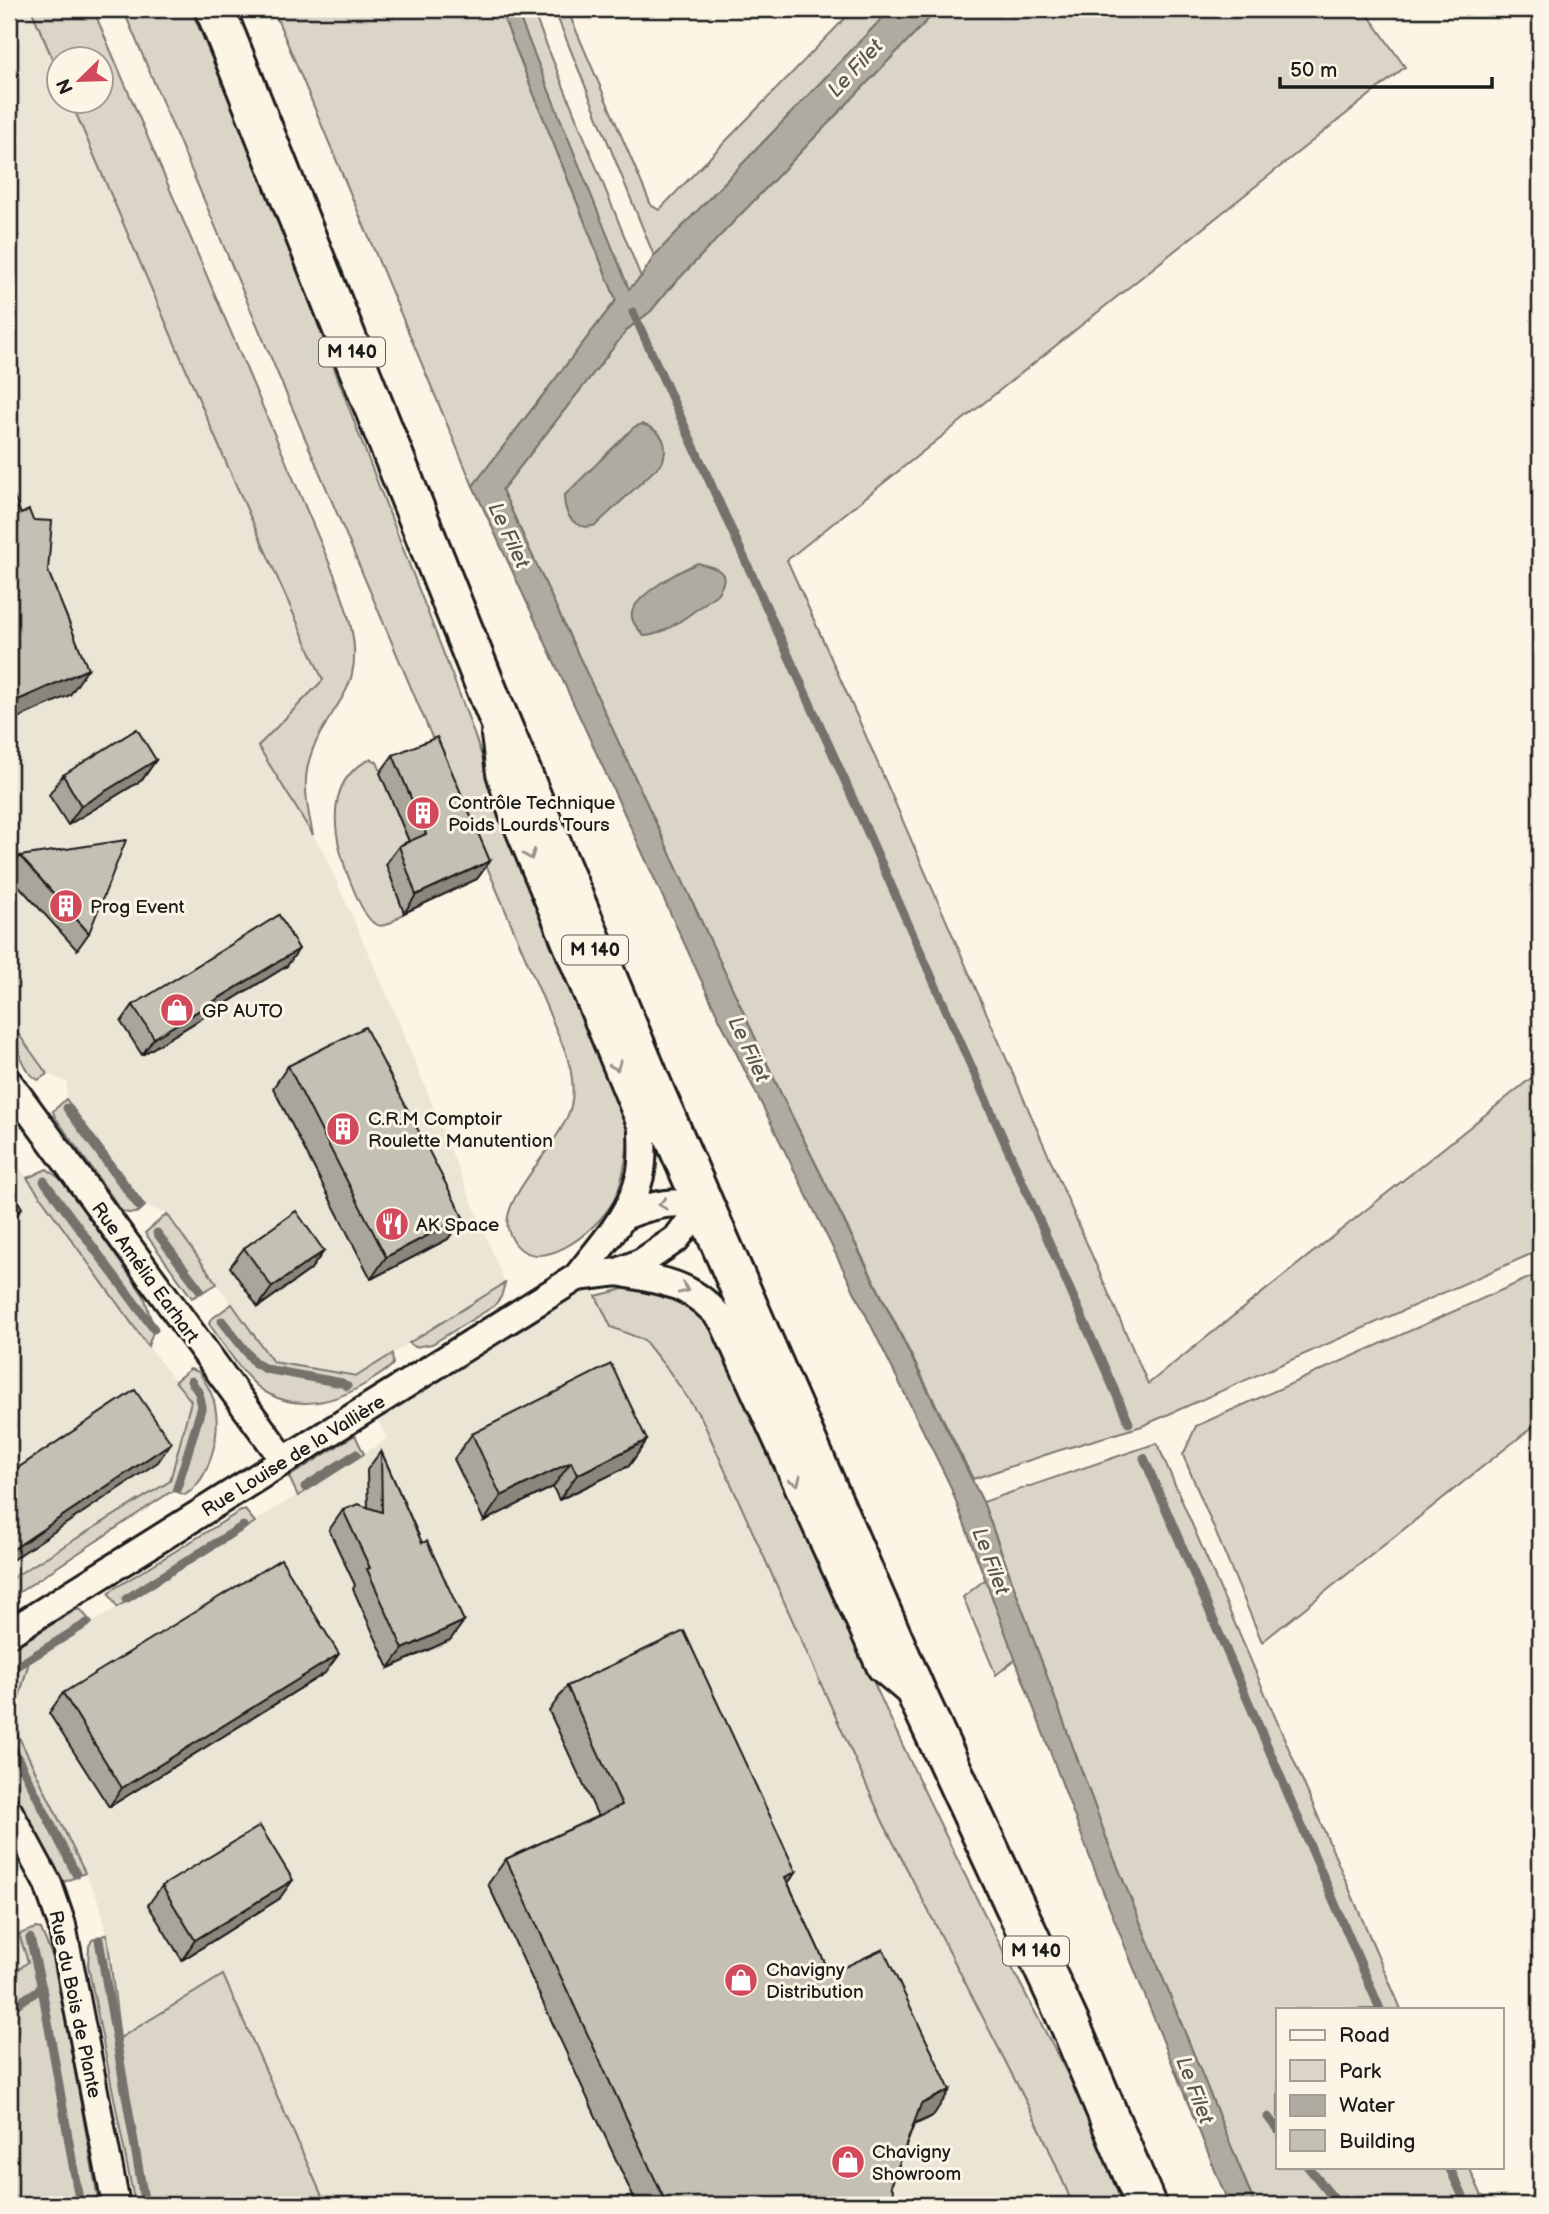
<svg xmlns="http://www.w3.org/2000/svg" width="1549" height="2214" font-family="'Balsamiq Sans',sans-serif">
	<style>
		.built { fill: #ebe5d6 }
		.green { fill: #dbd5c8; stroke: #7c7872; stroke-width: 2 }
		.water { fill: #b0aba1; stroke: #75726c; stroke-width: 2 }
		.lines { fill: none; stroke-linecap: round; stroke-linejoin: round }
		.stream { stroke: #75726c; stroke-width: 9 }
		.street-casing { stroke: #1c1c1c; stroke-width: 32 }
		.primary-casing { stroke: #1c1c1c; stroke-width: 44 }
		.street { stroke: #fcf5e5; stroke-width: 26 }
		.primary { stroke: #fcf5e5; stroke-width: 38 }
		.wall { fill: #a9a59a; stroke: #1c1c1c; stroke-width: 2 }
		.shaded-wall { fill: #89867d; stroke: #1c1c1c; stroke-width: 2 }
		.building { fill: #c4c0b3; stroke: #1c1c1c; stroke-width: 2 }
		.oneway { stroke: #97938b }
		.labels { text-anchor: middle; stroke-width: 6; stroke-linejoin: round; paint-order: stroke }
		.shield { fill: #fcf5e5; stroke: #5f5d58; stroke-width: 2 }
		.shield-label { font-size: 18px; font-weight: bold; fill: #1c1c1c }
		.poi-label { font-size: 19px; fill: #1c1c1c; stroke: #fcf5e5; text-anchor: start }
		.street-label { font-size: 19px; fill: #1c1c1c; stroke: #fcf5e5 }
		.water-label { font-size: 21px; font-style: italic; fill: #575551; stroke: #fcf5e5 }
	</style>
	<rect width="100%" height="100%" fill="#fcf5e5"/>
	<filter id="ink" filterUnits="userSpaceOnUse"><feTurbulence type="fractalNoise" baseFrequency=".0143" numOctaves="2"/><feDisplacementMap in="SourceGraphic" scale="14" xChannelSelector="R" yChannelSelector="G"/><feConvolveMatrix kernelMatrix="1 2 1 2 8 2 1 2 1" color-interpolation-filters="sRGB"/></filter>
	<g filter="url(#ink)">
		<g class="built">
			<path d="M9,9H31L59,74L60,102H71L225,460L323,681L259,746L324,853L398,1020L505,1283L357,1376L272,1362L168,1214L145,1206L66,1099L67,1082L47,1074L9,1020Z"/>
			<path d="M9,1152L148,1346L191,1401L170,1481L9,1580Z"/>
			<path d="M591,1286L611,1327L644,1340L669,1371L702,1419L883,1822L1042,2133L1073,2205H326L223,1976L120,2039L110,1947L99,1902L12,1723L29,1662L387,1439L378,1421Z"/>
			<path d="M9,1907L29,1962L9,1977Z"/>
		</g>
		<g class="green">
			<path d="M31,9H93L334,574C345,604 360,642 352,674C348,692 336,707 327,722C300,764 303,788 313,835L258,746L323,680L225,460L71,102H102V60H60L59,74Z"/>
			<path d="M123,9H191L268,191L361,440L464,706L532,896L620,1104C623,1111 625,1118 627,1125C630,1142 623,1183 615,1198C600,1230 530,1287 509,1232C496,1200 562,1144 571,1106C575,1088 572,1071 566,1053Z"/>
			<path d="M273,9H500L616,300L473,486Z"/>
			<path d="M516,9H532L641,277L629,290Z"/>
			<path d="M554,9H567L651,205L659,210L854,9H891L654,256Z"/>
			<path d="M938,9H1364L1405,67L787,560L865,734L1148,1384L1540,1071V1250L1142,1426L1057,1451L973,1479L783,1098L502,490L628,329L651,311L668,290Z"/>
			<path d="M371,759L377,762L413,852L386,864L404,913C397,918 385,930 375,924C365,918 357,898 353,888C336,848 318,782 371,759Z"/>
			<path d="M17,1032L47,1074L38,1080C21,1070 17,1050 17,1032Z"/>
			<path d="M66,1099L145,1206C138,1214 132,1215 122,1211L55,1117L53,1111Z"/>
			<path d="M47,1169L63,1181L144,1296L154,1329L148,1346L27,1178Z"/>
			<path d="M167,1214L217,1284L192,1298L145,1233Z"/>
			<path d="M1540,1273V1421L1262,1642L1183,1455L1196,1426Z"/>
			<path d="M505,1283L501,1297L494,1306L432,1344L415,1347L409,1343Z"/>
			<path d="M646,1288L691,1305L724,1342C797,1508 867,1675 947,1838C1006,1962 1074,2082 1134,2205H1073L1042,2133L883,1822L702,1419L669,1371L644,1340L611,1327L596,1296L623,1289Z"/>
			<path d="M232,1304L273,1362L357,1376L392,1354L393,1364C386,1372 376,1377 367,1383C337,1401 303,1412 269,1394C246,1383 225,1345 209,1324L210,1320Z"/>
			<path d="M190,1369L199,1372C206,1383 213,1394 215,1406C221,1434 210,1480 185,1495L175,1491L169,1493L9,1599V1580L170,1481L191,1401L175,1381Z"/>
			<path d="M355,1435L364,1454L298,1496L289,1477Z"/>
			<path d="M1157,1443L1401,2009H1278V2167H1469L1486,2205H1255L1110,1848L983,1502Z"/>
			<path d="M245,1510L255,1522L117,1607L109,1594L112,1590L239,1512Z"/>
			<path d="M986,1579L1016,1659L996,1675L963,1597Z"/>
			<path d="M80,1609L92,1623L29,1662L12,1723L85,1873L64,1882L58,1877L9,1785V1651L76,1610Z"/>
			<path d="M36,1928L41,1929L56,1965L99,2205H9V1977L28,1962L19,1934Z"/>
			<path d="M107,1934L120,2038L223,1975L326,2205H135L88,1965L89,1946L92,1940Z"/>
		</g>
		<g class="water">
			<path d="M500,9H516L629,289L641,277L654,256L891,9H938L668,290L651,311L628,329L502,490L783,1098L983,1502L1110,1848L1255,2205H1229L1098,1879L949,1483L716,1012L473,486L616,300Z"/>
			<path d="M642,424C662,431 670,443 662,463L596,525C576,532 564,516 564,496L634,427Z"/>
			<path d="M698,563C718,568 733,572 717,594C699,607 665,637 644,636C638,629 630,621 632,612C638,593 681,570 698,563Z"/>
		</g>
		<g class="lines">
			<g class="stream">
				<path d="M633,312L837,763L1129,1423"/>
				<path d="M67,1108L139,1206"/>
				<path d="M9,1133L10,1134"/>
				<path d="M44,1181L154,1329"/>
				<path d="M157,1233L200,1290"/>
				<path d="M222,1321L255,1363L266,1369L342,1383L347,1386"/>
				<path d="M1144,1458L1380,2009"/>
				<path d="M305,1487L356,1454"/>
				<path d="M177,1488L202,1406L199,1393L191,1381"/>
				<path d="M126,1599L243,1526"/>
				<path d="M9,1698L14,1668L87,1623"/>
				<path d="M9,1741L76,1874"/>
				<path d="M9,1888L13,1897"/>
				<path d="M30,1938L42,1988L80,2205"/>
				<path d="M99,1940L145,2205"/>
				<path d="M9,2009L42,1988"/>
				<path d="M1268,2117L1278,2130"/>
				<path d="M1308,2167L1339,2205"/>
				<path d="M1449,2167L1467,2205"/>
			</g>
			<g class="street-casing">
				<g id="street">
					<path d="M495,735L500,773L512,812L642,1127C642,1143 644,1161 640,1176C630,1217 601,1245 577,1277"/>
					<path d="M9,1083L284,1460"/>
					<path d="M624,1216C656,1203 669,1202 704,1204"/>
					<path d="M618,1272C665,1282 691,1282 723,1321L881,1668L914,1696"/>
					<path d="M9,1633L577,1277L618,1272L642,1262L676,1239L704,1204"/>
					<path d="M9,1812L48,1884L62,1925L116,2205"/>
				</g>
			</g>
			<g class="primary-casing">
				<path id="primary" d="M215,9L489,695L656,1095L919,1699L1071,2027L1146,2205"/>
			</g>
			<use href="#street" class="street"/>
			<use href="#primary" class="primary"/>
		</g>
		<g class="wall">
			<path d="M393,755L490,861L477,879L404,913L386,864L399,846L409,841L380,773Z"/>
			<path d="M156,760L142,780L68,825L49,795L63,775Z"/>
			<path d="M20,856L89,933L77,950L9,875V871Z"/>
			<path d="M287,966L142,1055L121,1022L133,1005Z"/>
			<path d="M288,1066L463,1217L448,1239L371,1279L273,1088Z"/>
			<path d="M244,1248L324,1251L310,1270L258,1307L230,1267Z"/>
			<path d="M472,1434L647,1440L629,1466L559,1500L553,1487L484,1521L454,1459Z"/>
			<path d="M381,1451L422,1543L464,1621L450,1640L389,1668L353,1589L355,1585L329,1530L343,1510L368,1508L367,1470Z"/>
			<path d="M325,1673L109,1807L49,1713L63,1693Z"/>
			<path d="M567,1686L796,1872L788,1883L830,1974L933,2116L914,2125L891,2186L900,2205H637L488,1884L506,1859L598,1816L549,1711Z"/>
			<path d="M162,1886L279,1899L182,1960L148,1905Z"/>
		</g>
		<g class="shaded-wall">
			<path d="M88,669L70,695L9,722V704Z"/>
			<path d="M156,760L142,780L68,825L81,806Z"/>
			<path d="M490,861L477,879L404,913L416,895Z"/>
			<path d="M299,949L287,966L142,1055L154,1038Z"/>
			<path d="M22,1208L9,1226V1216Z"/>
			<path d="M463,1217L448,1239L371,1279L386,1257Z"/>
			<path d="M324,1251L310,1270L258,1307L272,1287Z"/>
			<path d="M647,1440L629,1466L559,1500L577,1475Z"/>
			<path d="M171,1443L158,1462L9,1562V1552Z"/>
			<path d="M571,1462L553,1487L484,1521L501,1496Z"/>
			<path d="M464,1621L450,1640L389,1668L403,1649Z"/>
			<path d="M339,1654L325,1673L109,1807L122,1788Z"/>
			<path d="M796,1872L778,1897L785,1877Z"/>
			<path d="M293,1880L279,1899L182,1960L195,1940Z"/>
			<path d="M950,2090L933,2116L904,2129L921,2104Z"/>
		</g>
		<g class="building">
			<path d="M9,233L18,236L9,256Z"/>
			<path d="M9,258L14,270L9,272Z"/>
			<path d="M9,484L21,514L29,510L33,520L52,521L48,571L88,669L9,704Z"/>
			<path d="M137,729L156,760L81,806L63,775Z"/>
			<path d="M437,737L490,861L416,895L399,846L426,834L393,755Z"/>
			<path d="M126,840L89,933L20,856Z"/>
			<path d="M279,915L299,949L154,1038L133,1005Z"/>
			<path d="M365,1027L463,1217L386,1257L288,1066Z"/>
			<path d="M9,1187L22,1208L9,1216Z"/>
			<path d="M296,1211L324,1251L272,1287L244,1248Z"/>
			<path d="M611,1364L647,1440L577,1475L571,1462L501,1496L472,1434Z"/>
			<path d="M135,1390L171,1443L9,1552V1458L16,1469Z"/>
			<path d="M381,1451L422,1543L427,1541L464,1621L403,1649L367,1569L370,1568L343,1510L358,1504L382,1512Z"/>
			<path d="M281,1559L339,1654L122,1788L63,1693Z"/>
			<path d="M684,1631L796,1872L785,1877L830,1974L883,1949L950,2090L921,2104L891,2186L900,2205H667L506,1859L622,1805L567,1686Z"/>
			<path d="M260,1826L293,1880L195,1940L162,1886Z"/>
		</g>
		<defs><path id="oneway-chevron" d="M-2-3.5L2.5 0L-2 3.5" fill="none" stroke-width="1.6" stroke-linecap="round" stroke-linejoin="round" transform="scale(1.75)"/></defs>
		<g class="oneway">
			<use href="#oneway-chevron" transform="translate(530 855) rotate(68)"/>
			<use href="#oneway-chevron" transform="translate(616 1066) rotate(68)"/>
			<use href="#oneway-chevron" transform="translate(663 1204) rotate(172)"/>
			<use href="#oneway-chevron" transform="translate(684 1289) rotate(25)"/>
			<use href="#oneway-chevron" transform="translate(796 1481) rotate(66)"/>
		</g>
	</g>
	<defs>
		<g id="building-disc" transform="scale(1.75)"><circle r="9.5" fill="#d1495b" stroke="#fcf5e5"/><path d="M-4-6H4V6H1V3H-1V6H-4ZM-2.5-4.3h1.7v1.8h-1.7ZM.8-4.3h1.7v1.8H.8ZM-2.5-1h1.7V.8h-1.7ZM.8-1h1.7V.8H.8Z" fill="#fff"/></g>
		<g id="shop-disc" transform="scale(1.75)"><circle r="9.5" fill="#d1495b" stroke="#fcf5e5"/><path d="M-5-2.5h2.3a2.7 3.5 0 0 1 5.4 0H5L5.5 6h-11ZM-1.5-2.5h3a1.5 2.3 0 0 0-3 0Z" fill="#fff"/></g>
		<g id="restaurant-disc" transform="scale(1.75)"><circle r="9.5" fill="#d1495b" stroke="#fcf5e5"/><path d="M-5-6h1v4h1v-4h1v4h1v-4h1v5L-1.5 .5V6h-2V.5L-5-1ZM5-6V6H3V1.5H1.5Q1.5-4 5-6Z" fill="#fff"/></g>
	</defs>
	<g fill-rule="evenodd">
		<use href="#building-disc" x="423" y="813"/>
		<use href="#building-disc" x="66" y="906"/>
		<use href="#shop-disc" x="177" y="1010"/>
		<use href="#building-disc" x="343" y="1129"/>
		<use href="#restaurant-disc" x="392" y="1224"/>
		<use href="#shop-disc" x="741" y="1980"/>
		<use href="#shop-disc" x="848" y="2162"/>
	</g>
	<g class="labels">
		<g class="shield">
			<rect x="319" y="337.5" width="66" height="29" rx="5"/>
			<rect x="562" y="935.5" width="66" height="29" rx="5"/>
			<rect x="1003" y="1936.5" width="66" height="29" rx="5"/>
		</g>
		<g class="shield-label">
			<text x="352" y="358">M 140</text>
			<text x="595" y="956">M 140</text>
			<text x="1036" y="1957">M 140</text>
		</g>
		<g class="poi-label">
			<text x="448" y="809">Contrôle Technique<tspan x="448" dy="22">Poids Lourds Tours</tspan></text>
			<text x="90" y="913">Prog Event</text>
			<text x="202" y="1017">GP AUTO</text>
			<text x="368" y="1125">C.R.M Comptoir<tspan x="368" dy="22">Roulette Manutention</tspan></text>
			<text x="416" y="1231">AK Space</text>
			<text x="766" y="1976">Chavigny<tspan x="766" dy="22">Distribution</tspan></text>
			<text x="872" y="2158">Chavigny<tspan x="872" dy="22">Showroom</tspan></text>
		</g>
		<g class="street-label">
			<text transform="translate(146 1272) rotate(54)" y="7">Rue Amélia Earhart</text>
			<text transform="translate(293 1455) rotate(-32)" y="7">Rue Louise de la Vallière</text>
			<text transform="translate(76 2004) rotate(78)" y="7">Rue du Bois de Plante</text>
		</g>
		<g class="water-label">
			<text transform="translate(855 68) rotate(-47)" y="7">Le Filet</text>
			<text transform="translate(509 535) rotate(65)" y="7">Le Filet</text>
			<text transform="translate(749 1049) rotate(65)" y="7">Le Filet</text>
			<text transform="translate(991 1561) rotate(69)" y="7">Le Filet</text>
			<text transform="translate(1195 2090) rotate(69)" y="7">Le Filet</text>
		</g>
	</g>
	<rect width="1549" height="2214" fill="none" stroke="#fcf5e5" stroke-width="35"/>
	<rect x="18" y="18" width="1514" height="2179" fill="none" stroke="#1c1c1c" stroke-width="2.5" filter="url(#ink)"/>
	<rect x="1276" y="2008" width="228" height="161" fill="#fcf5e5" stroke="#a29e95" stroke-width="2"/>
	<rect x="1290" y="2030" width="35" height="10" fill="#fcf5e5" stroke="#a29e95" stroke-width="2"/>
	<text x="1339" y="2042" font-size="21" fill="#1c1c1c">Road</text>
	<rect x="1290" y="2060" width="35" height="21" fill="#dbd5c8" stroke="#a29e95" stroke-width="2"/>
	<text x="1339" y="2078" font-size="21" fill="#1c1c1c">Park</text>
	<rect x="1290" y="2095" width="35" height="21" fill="#b0aba1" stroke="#a29e95" stroke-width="2"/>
	<text x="1339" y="2112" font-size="21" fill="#1c1c1c">Water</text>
	<rect x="1290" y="2130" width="35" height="21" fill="#c4c0b3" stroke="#a29e95" stroke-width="2"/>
	<text x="1339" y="2148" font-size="21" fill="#1c1c1c">Building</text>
	<g transform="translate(80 80) rotate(247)"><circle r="33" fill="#fcf5e5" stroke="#a29e95" stroke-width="2"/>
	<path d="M0-5L12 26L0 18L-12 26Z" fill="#d1495b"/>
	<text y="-10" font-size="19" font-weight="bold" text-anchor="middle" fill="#1c1c1c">N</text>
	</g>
	<path d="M1280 77v10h212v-10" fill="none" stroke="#1c1c1c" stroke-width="3.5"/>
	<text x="1290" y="77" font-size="21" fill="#1c1c1c" stroke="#fcf5e5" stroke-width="5" paint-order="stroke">50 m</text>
</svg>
